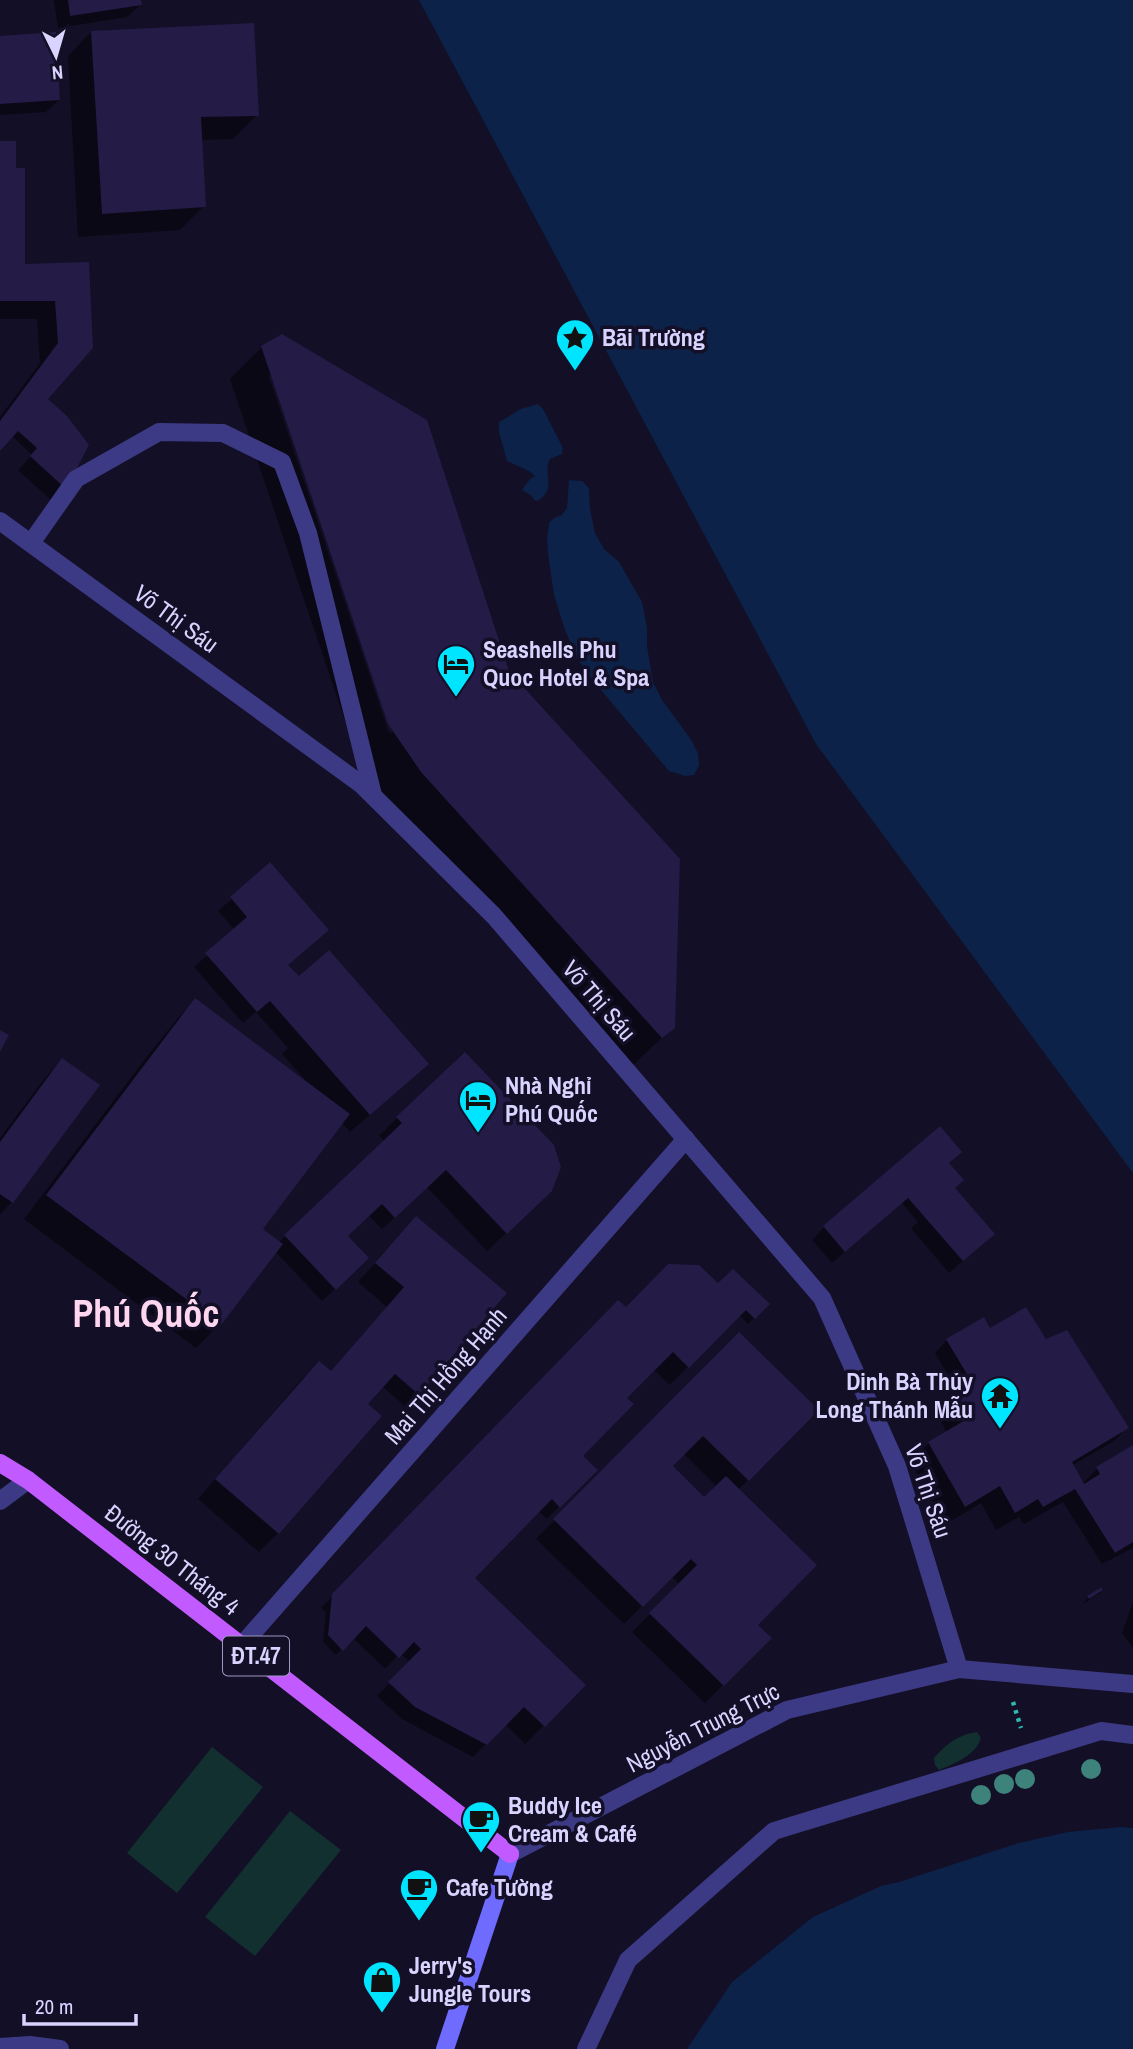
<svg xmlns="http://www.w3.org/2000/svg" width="1133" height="2049" font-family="'Archivo Narrow',sans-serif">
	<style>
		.green { fill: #12302f }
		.water { fill: #0c2248 }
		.shadow { fill: #0007; fill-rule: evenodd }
		.building { fill: #241b47 }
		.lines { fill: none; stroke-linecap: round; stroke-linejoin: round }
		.path { stroke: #2fb8b0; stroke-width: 4.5; stroke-dasharray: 3.5 5; stroke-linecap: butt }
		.lane { stroke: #3d3a85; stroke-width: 18 }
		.street { stroke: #3d3a85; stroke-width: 18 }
		.secondary { stroke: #6f6bff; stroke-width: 18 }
		.primary { stroke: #c25bff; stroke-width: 18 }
		.tree { fill: #3d827b }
		.labels { text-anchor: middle; stroke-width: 7; stroke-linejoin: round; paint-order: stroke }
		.shield { fill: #130f26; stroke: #9e99be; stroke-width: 2 }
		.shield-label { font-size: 23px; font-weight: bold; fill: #d9d4ff }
		.poi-label { font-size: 24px; font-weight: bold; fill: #d9d4ff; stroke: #130f26; text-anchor: start }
		.street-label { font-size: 24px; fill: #d9d4ff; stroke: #130f26 }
		.town-label { font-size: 38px; font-weight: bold; fill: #ffd6f0; stroke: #130f26 }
	</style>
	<rect width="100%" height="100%" fill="#130f26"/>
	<g class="green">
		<path d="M977,1732L981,1738C976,1755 954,1764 939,1770L935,1765L934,1758C947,1743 958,1735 977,1732Z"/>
		<path d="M212,1747L263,1787L177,1893L127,1853Z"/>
		<path d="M290,1811L341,1850L255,1956L205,1917Z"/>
	</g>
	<g class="water">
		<path d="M419,0H1133V1173L816,744Z"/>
		<path d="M538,404L543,409L563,448L562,454L550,459C542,475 558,489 537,501L534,500L532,496L522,490L530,479L535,476L529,471L507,461L499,432V422L521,409Z"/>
		<path d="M569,480L582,481L589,488L590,509L595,533L604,549L619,562L642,602L647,627V646L653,682L662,700L692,741L698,754L699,765L694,775L685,776L669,771L591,678L577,658L565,630L554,595L548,554L547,539L549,523L554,518L562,515L567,508Z"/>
		<path d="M1121,1827L1133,1828V2049H687L732,1982L813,1917L881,1886L899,1882L1019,1843L1068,1832Z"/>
	</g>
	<g class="shadow">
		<path d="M54,0H140V5L127,17L58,28Z"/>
		<path d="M91,32L257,115L233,139L200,140L204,206L180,230L78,237L68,56Z"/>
		<path d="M0,38L59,100L46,112L0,115Z"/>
		<path d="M0,142L14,167L23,265L87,264L39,406L87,445L52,501L18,470L32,455L12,436L0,449V417L40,363L37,319H0Z"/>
		<path d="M262,347L508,672L673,1027L629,1069L390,804L357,757L230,379ZM268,374L274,379L393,732L389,733Z"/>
		<path d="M270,865L287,966L298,979L426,1064L408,1082L350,1132L342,1123L261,1229L278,1243L385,1142L379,1136L397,1118L531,1210L487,1251L427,1187L382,1229L368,1215L346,1236L354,1271L322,1301L275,1251L220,1324L196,1348L24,1219L145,1059L177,1019L195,1001L306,1081L282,1054L288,1048L256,1012L243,1023L194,967L235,930L218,911Z"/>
		<path d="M62,1060L12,1202L0,1214V1138L44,1079Z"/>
		<path d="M948,1164L952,1188L980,1246L949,1273L911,1228L918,1222L902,1203L832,1263L812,1240L824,1227Z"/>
		<path d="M416,1218L417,1393L405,1406L382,1386L366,1404L380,1416L278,1533L259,1552L198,1499L300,1381L319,1363L330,1373L387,1307L358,1282Z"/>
		<path d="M718,1286L768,1304L748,1324L739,1315L670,1385L653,1369L625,1398L581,1456L595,1470L547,1519L538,1511L473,1579L583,1685L525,1744L505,1724L473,1757L402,1719L377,1696L410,1662L400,1653L385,1669L353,1638L336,1655L323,1642L326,1612L321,1608L618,1303L625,1309Z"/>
		<path d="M990,1331L1043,1339L1127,1428L1114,1441L1071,1466L1082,1484L1097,1469L1133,1447V1548L1102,1564L1063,1502L1024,1524L1019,1517L996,1530L981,1503L946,1524L910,1462L929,1443L947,1433L935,1411L957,1390L935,1353L947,1340Z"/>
		<path d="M739,1334L817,1410L738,1490L756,1625L769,1638L705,1703L632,1632L680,1584L671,1576L624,1624L536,1539ZM683,1453L717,1487L704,1500L670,1466Z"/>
		<path d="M1105,1587L1100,1593L1083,1604L1088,1597Z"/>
		<path d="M1133,1602V1648L1122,1633Z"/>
	</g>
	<g class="building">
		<path d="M68,0H141L142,5L70,16Z"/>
		<path d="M254,23L259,116L201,117L206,207L102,214L91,31Z"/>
		<path d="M56,32L60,100L0,104V36Z"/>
		<path d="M0,141H16V168H25V264L89,262L93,348L48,399L67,416L89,445L66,489L30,456L37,448L18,431L0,451V421L58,343L55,301H0Z"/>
		<path d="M282,334L427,420L509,671L680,859L675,1028L662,1038L421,772L388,724L261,346Z"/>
		<path d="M270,862L329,930L288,965L299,976L329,950L429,1064L370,1115L270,1001L257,1012L205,953L247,917L230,897Z"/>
		<path d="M195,998L350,1114L263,1229L283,1244L221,1325L46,1195Z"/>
		<path d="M0,1030L9,1035L0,1052Z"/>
		<path d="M465,1052L554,1145L561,1167L552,1191L507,1234L446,1170L395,1218L382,1204L348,1236L369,1258L336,1290L284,1235L402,1123L396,1117Z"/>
		<path d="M62,1058L100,1085L13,1203L0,1194V1142Z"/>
		<path d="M940,1126L962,1152L949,1163L964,1180L955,1188L995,1234L963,1261L908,1198L845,1252L823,1226Z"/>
		<path d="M416,1216L507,1293L419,1395L395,1374L368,1404L382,1416L279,1534L215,1479L319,1361L331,1371L404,1287L375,1263Z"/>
		<path d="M668,1264L699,1265L718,1283L733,1269L770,1304L755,1319L746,1310L689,1368L673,1352L627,1398L634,1404L583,1456L598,1470L560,1508L552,1499L475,1578L586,1685L545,1727L524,1707L487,1745L415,1707L388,1682L421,1649L414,1642L399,1658L366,1626L343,1651L328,1635L332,1594L618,1300L626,1307Z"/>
		<path d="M1026,1307L1046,1339L1067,1330L1129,1428L1072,1462L1084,1484L1100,1474L1096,1467L1133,1445V1542L1115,1553L1075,1489L1043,1507L1038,1499L1015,1513L1000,1486L965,1507L928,1442L967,1419L952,1391L971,1381L946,1339L984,1317L990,1328Z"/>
		<path d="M739,1332L819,1410L749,1481L703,1436L673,1466L704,1497L726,1476L817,1565L758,1625L772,1638L724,1686L649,1613L697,1565L691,1559L643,1607L553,1519Z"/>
		<path d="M1102,1587L1103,1590L1089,1599L1087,1596Z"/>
	</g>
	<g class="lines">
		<path class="path" d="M1013,1702L1021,1728"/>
		<path class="lane" d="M31,543L76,479L159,432L223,433L282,462L308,533L373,795"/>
		<g class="street">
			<path d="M0,521L362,785L494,916L822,1298L897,1466L959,1669"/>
			<path d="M0,1501L28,1480"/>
			<path d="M242,1645L686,1139"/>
			<path d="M510,1854L787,1710L959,1669L1133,1684"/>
			<path d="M0,2047L30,2045L60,2049"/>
			<path d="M586,2049L628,1960L774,1831L1101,1731L1133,1735"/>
		</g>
		<path class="secondary" d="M445,2049L510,1854"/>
		<path class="primary" d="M0,1463L28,1480L510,1854"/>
	</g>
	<g class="tree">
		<circle cx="1091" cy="1769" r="10"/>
		<circle cx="1025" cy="1779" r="10"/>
		<circle cx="1004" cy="1784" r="10"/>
		<circle cx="981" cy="1795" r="10"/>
	</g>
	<defs>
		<g id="sight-pin" transform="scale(2.0125)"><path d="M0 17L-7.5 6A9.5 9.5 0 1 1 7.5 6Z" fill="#00e5ff" stroke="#130f26"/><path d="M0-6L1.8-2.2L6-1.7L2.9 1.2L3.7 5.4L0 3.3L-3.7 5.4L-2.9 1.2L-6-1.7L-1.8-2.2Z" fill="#111"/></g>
		<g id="hotel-pin" transform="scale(2.0125)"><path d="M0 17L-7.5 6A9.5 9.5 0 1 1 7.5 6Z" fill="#00e5ff" stroke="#130f26"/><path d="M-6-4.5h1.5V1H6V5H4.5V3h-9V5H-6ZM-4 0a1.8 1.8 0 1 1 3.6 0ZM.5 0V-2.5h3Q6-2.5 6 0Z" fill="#111"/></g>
		<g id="temple-pin" transform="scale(2.0125)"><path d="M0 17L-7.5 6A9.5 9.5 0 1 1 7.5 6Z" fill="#00e5ff" stroke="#130f26"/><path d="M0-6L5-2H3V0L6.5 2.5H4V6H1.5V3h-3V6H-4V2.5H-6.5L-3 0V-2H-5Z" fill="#111"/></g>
		<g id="cafe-pin" transform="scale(2.0125)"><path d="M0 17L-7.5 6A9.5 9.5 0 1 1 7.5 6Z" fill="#00e5ff" stroke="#130f26"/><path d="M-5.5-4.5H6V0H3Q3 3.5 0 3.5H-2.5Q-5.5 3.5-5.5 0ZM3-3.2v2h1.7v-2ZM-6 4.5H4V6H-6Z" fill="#111"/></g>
		<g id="shop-pin" transform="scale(2.0125)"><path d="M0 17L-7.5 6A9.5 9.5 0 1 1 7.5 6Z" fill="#00e5ff" stroke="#130f26"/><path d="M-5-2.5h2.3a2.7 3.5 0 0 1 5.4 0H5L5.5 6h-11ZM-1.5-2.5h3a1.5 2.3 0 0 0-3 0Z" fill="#111"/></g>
	</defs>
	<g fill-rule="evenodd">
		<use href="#sight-pin" x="575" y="338"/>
		<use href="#hotel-pin" x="456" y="664"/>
		<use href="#hotel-pin" x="478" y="1100"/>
		<use href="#temple-pin" x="1000" y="1396"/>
		<use href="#cafe-pin" x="481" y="1820"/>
		<use href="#cafe-pin" x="419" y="1888"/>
		<use href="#shop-pin" x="382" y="1980"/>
	</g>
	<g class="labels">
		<rect class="shield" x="223" y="1636.5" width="66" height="39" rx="5"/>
		<g class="shield-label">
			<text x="256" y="1664">ĐT.47</text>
		</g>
		<g class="poi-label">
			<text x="602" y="346">Bãi Trường</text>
			<text x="483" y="658">Seashells Phu<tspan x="483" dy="28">Quoc Hotel &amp; Spa</tspan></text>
			<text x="505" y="1094">Nhà Nghỉ<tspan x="505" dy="28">Phú Quốc</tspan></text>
			<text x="973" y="1390" text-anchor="end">Dinh Bà Thủy<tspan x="973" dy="28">Long Thánh Mẫu</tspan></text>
			<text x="508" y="1814">Buddy Ice<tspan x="508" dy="28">Cream &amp; Café</tspan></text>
			<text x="446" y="1896">Cafe Tường</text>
			<text x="409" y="1974">Jerry's<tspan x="409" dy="28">Jungle Tours</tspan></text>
		</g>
		<g class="street-label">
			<text transform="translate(176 619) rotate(36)" y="8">Võ Thị Sáu</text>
			<text transform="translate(599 1001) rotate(49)" y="8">Võ Thị Sáu</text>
			<text transform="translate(446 1376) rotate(-49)" y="8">Mai Thị Hồng Hạnh</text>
			<text transform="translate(928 1491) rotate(71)" y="8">Võ Thị Sáu</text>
			<text transform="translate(172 1560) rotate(38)" y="8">Đường 30 Tháng 4</text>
			<text transform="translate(703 1728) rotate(-27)" y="8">Nguyễn Trung Trực</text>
		</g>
		<g class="town-label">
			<text x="146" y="1327">Phú Quốc</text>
		</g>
	</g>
	<g transform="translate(56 56) rotate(175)" stroke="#130f26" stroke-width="5" paint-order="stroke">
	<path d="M0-5L12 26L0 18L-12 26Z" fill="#d9d4ff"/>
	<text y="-10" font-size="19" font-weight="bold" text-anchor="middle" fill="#d9d4ff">N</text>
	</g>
	<path d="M24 2014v10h112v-10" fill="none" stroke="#d9d4ff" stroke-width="3.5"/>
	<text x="35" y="2014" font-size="21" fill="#d9d4ff" stroke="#130f26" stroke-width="5" paint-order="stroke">20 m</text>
</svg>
